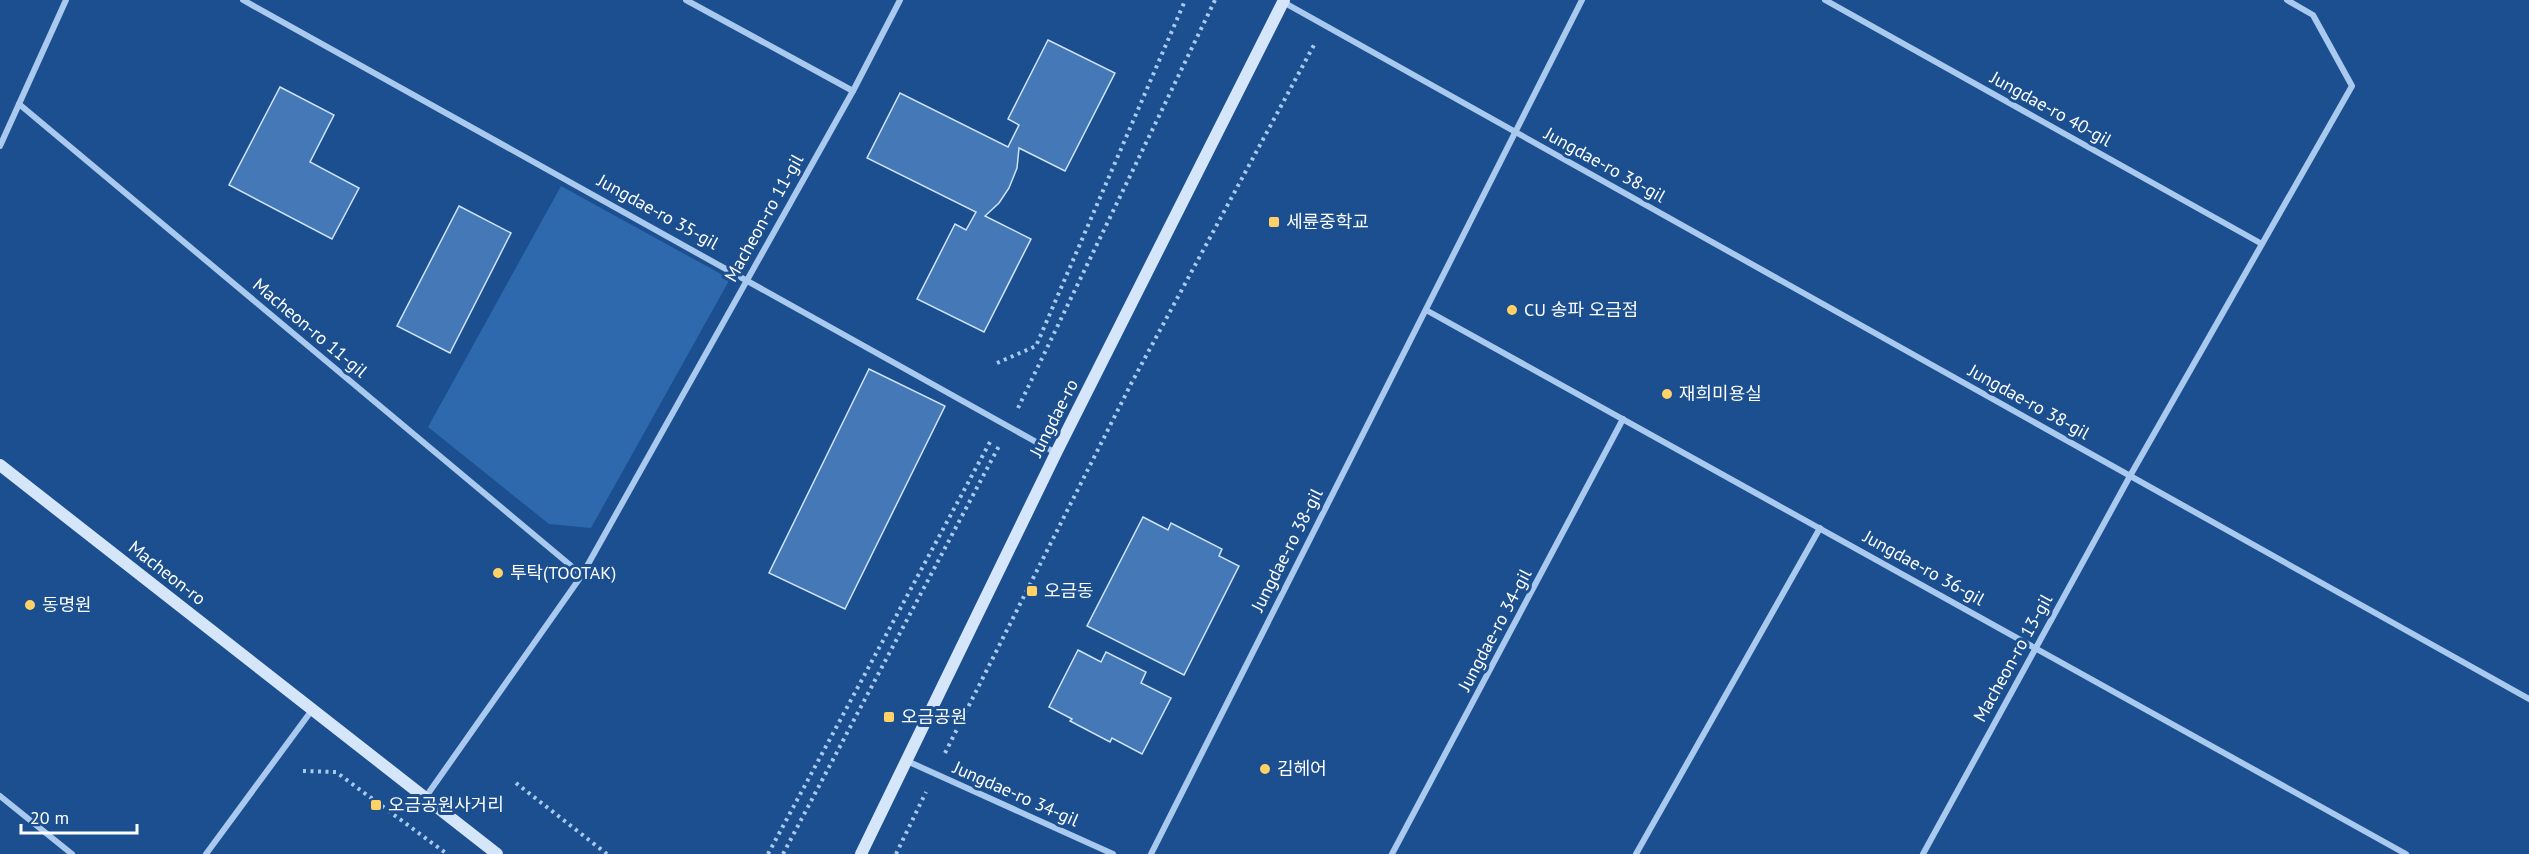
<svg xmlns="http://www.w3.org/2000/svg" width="2529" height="854" font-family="'PT Sans','Noto Sans KR',sans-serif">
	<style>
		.green { fill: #2e69ad }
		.building { fill: #4478b7; stroke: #cfe3fa; stroke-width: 1.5 }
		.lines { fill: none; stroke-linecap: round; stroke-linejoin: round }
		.path { stroke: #a9c9ee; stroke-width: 4; stroke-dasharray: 3 4.5; stroke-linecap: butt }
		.street { stroke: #a9c9ee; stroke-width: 6 }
		.secondary { stroke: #d6e6fa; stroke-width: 12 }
		.poi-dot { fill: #ffd166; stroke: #1b4f8f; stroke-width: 2 }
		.labels { text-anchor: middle; stroke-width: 6; stroke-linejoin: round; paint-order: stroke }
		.street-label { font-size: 18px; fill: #fff; stroke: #1b4f8f }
		.poi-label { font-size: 18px; fill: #fff; stroke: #1b4f8f; text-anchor: start }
	</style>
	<rect width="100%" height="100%" fill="#1b4f8f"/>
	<path class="green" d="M561,186L730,279L591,528L549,524L428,427Z"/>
	<g class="building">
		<path d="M1048,40L1115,73L1065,171L1019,148L1017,168L1009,188L999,203L985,216L1031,239L984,332L917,299L955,224L966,230L976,212L867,158L900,93L1008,147L1019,125L1008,119Z"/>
		<path d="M280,87L334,115L310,162L359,188L332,239L229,185Z"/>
		<path d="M459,206L511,233L450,353L397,326Z"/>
		<path d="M869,369L945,406L845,609L769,573Z"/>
		<path d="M1143,517L1168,530L1171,523L1222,549L1219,556L1239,566L1184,675L1087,626Z"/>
		<path d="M1078,650L1101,662L1106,652L1146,672L1141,683L1171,698L1142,754L1112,738L1110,742L1070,721L1072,719L1049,707Z"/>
	</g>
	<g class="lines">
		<g class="path">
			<path d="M997,363L1036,346L1184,3L1183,0"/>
			<path d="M1018,408L1215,0"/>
			<path d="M945,753L1132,382L1314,45"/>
			<path d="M303,771L336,772L447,854"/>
			<path d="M516,783L607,854"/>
			<path d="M768,854L990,442"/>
			<path d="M783,854L999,446"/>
			<path d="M896,854L926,792"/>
		</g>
		<g class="street">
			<path d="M243,0L1056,453"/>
			<path d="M686,0L853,91"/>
			<path d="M1825,0L2262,244"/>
			<path d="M1283,2L2529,699"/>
			<path d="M19,104L582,575"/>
			<path d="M0,146L66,0"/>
			<path d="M1426,310L2406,854"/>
			<path d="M907,761L1113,854"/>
			<path d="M0,796L72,854"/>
			<path d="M425,798L582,575L853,91L900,0"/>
			<path d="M206,854L312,710"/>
			<path d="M1151,854L1582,0"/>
			<path d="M1392,854L1623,419"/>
			<path d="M1636,854L1820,528"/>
			<path d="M1923,854L2130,476L2352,86L2313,15L2287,0"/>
		</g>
		<g class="secondary">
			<path d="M0,465L497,854"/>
			<path d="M861,854L1056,453L1284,0"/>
		</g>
	</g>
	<g class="poi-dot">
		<rect x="1268" y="216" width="12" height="12" rx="3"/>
		<circle cx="1512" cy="310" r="6"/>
		<circle cx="1667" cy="394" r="6"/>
		<circle cx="498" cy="573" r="6"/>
		<rect x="1026" y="585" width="12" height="12" rx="3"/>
		<circle cx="30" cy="605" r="6"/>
		<rect x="883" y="711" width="12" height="12" rx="3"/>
		<circle cx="1265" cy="769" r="6"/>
		<rect x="370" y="799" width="12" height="12" rx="3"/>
	</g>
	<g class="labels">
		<g class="street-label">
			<text transform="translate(2051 109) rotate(29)" y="6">Jungdae-ro 40-gil</text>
			<text transform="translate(1605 165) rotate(29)" y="6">Jungdae-ro 38-gil</text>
			<text transform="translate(658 212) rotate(29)" y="6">Jungdae-ro 35-gil</text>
			<text transform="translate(764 218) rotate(-61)" y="6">Macheon-ro 11-gil</text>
			<text transform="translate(310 328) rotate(40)" y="6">Macheon-ro 11-gil</text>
			<text transform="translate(2029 402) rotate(29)" y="6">Jungdae-ro 38-gil</text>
			<text transform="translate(1054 418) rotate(-63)" y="6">Jungdae-ro</text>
			<text transform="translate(1287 550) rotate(-63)" y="6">Jungdae-ro 38-gil</text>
			<text transform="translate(1924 568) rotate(29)" y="6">Jungdae-ro 36-gil</text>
			<text transform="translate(167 573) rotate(38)" y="6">Macheon-ro</text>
			<text transform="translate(1495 630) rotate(-62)" y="6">Jungdae-ro 34-gil</text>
			<text transform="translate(2013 658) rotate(-61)" y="6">Macheon-ro 13-gil</text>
			<text transform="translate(1016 794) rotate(24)" y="6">Jungdae-ro 34-gil</text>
		</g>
		<g class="poi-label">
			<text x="1286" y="228">세륜중학교</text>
			<text x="1524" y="316">CU 송파 오금점</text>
			<text x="1679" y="400">재희미용실</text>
			<text x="510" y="579">투탁(TOOTAK)</text>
			<text x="1044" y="597">오금동</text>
			<text x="42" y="611">동명원</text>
			<text x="901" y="723">오금공원</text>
			<text x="1277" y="775">김헤어</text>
			<text x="388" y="811">오금공원사거리</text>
		</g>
	</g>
	<path d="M21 824v9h116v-9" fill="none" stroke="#ffffff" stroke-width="3"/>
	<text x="30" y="824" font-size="18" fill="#ffffff" stroke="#1b4f8f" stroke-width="4.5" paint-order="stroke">20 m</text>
</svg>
